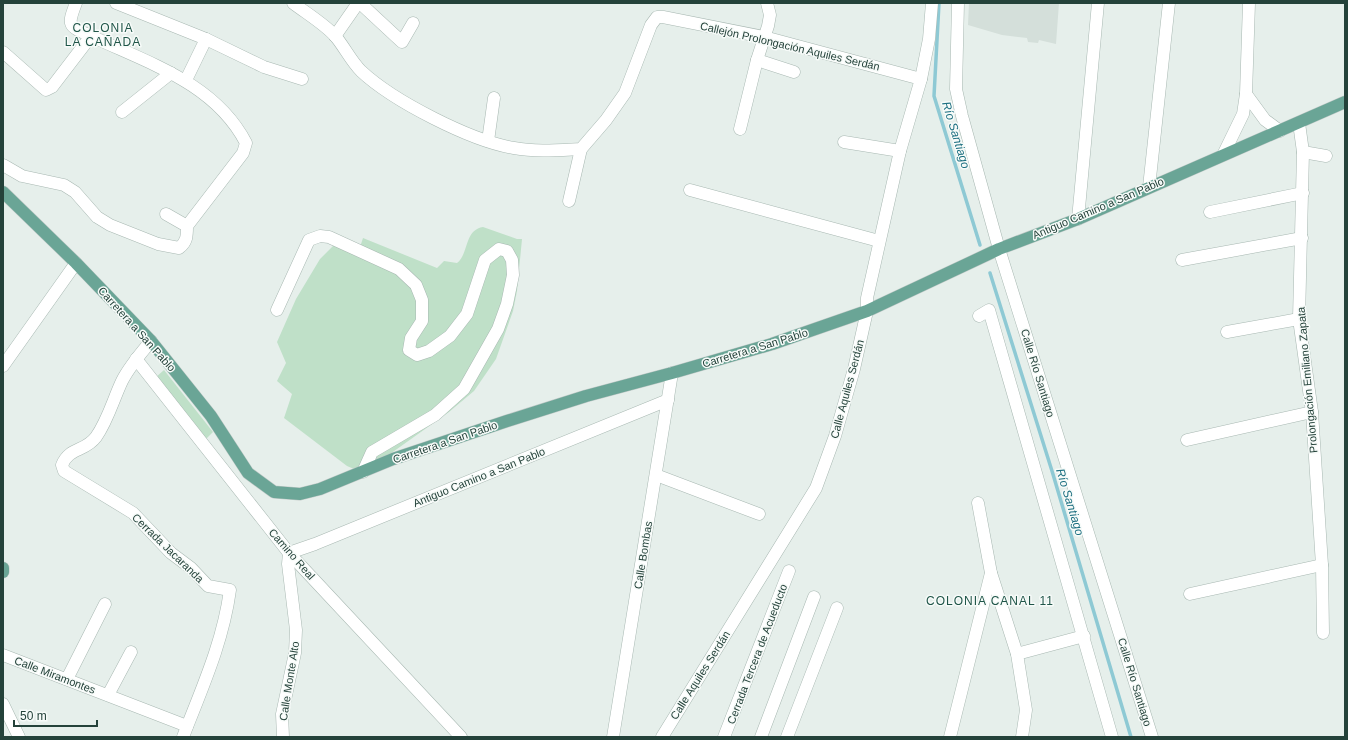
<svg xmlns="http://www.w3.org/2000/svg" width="1348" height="740" font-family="Helvetica,sans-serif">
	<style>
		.built { fill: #d4dfda }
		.green { fill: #bfe0c8 }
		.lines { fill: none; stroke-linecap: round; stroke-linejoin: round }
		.stream { stroke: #8ec9d4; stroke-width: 3.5 }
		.minor-casing { stroke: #a8b8b2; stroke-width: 13 }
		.major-casing { stroke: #c2cac8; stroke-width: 13 }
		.minor { stroke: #fff; stroke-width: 12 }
		.major { stroke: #6aa596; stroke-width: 12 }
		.labels { text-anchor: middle; stroke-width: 3; stroke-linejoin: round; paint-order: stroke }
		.street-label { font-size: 11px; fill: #24423a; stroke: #f7fbf9 }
		.neighbourhood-label { font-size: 12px; letter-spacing: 1px; fill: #1f5548; stroke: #f7fbf9 }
		.water-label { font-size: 12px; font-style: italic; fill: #1c6f80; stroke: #f7fbf9 }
	</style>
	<rect width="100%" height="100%" fill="#e6efeb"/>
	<path class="built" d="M969,3H1059L1056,44L1039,40L1038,43L1028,42L1027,38L1002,35L968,25Z"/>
	<g class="green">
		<path d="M483,227L517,239H522L517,291L513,311L496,359L474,391L449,412L390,454L354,469L347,466L284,418L292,394L277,381L286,363L277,342L296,299L320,259L337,242L359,250L363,238L437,268L444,261L457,263C469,254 464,230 483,227Z"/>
		<path d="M164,370L213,432L204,441L155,378Z"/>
	</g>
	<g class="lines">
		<g class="stream">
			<path d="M939,3L934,96L980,245"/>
			<path d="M990,273L1052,471L1131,737"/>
		</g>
		<g class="minor-casing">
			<g id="minor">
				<path d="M76,3C67,26 68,26 91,36"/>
				<path d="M116,3L206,39L264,67L302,79"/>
				<path d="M293,3C306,13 326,25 336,37C345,48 351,61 361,71C393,101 471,141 514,148C536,152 559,150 581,149L606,120L625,93L651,25L657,17H663L764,37L921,79"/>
				<path d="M360,3L402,42L413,23"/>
				<path d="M958,3L956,89L962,116L999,249L1152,737"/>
				<path d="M335,36L358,3"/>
				<path d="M3,52L46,90L52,87L91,36C148,63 215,83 246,143L243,153L187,226C187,236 187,242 179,248L158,244L110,225L97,217L75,192L64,185L22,176L3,165"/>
				<path d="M757,60L794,72"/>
				<path d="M186,80L206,39"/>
				<path d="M1246,94L1265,120L1280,131"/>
				<path d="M122,112L171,73"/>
				<path d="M1299,123L1303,152L1299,319L1312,412L1322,565L1323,633"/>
				<path d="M740,129L757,60L768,26L770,15L767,3"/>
				<path d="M488,141L494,98"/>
				<path d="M844,142L900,151"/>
				<path d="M1303,152L1326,156"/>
				<path d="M1224,153L1243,114L1246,94L1249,3"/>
				<path d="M1149,187L1169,3"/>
				<path d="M690,190L879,241"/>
				<path d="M569,201L581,149"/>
				<path d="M1210,212L1303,193"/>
				<path d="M166,214L187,226"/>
				<path d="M1078,219L1098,3"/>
				<path d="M1182,260L1302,238"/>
				<path d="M277,310L309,240L320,236L329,237L399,269L416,285L422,300V321L411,338L409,350L417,355L429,351L450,336L467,314L485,260L499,249L507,251L512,260L513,275L507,304L498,329L464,389L435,415L372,452L363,472"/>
				<path d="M979,316L989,310L1112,737"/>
				<path d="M1227,332L1299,319"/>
				<path d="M151,341C140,354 129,367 122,381C113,400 108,420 96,437C85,452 69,447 62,465L64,471L133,513L171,553L191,568L208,586L230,590C223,642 202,688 183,737"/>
				<path d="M136,359L289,553L461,737"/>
				<path d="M3,366L76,263"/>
				<path d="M1187,440L1312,412"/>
				<path d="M656,475L759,514"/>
				<path d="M978,503L991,573L1017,654L1026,710L1022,737"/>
				<path d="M1190,594L1322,565"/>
				<path d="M1017,654L1084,636"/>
				<path d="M3,655L187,726"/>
				<path d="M67,679L105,604"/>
				<path d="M108,695L131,652"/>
				<path d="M3,704L19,737"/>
				<path d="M283,737L282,714L295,653L296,630L288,564L289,553L315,544L668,400"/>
				<path d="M613,737L672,373"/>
				<path d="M662,737L816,488L835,436L854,369L867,311V298L900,151L921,79L929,39L932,3"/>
				<path d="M724,737L789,571"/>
				<path d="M761,737L814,597"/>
				<path d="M787,737L837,608"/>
				<path d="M950,737L991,573"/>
			</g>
		</g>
		<g class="major-casing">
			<g id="major">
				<path d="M3,192L76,263L151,341L211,416L248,473L274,492L300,494L320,489L393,459L507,421L586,396L672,373L772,344L867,311L999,249L1078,219L1345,102"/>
				<path d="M3,568V572"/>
			</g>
		</g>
		<use href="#minor" class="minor"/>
		<use href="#major" class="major"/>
	</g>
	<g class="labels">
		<g class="street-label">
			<text transform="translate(790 46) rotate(13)" y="4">Callejón Prolongación Aquiles Serdán</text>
			<text transform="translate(1098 208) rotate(-23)" y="4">Antiguo Camino a San Pablo</text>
			<text transform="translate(137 329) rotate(48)" y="4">Carretera a San Pablo</text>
			<text transform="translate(755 348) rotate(-17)" y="4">Carretera a San Pablo</text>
			<text transform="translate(1038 373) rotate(73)" y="4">Calle Río Santiago</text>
			<text transform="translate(1307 380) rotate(-95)" y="4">Prolongación Emiliano Zapata</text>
			<text transform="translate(847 389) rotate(-75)" y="4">Calle Aquiles Serdán</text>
			<text transform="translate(445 442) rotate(-19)" y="4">Carretera a San Pablo</text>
			<text transform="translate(479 477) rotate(-22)" y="4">Antiguo Camino a San Pablo</text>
			<text transform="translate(168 548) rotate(44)" y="4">Cerrada Jacaranda</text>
			<text transform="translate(292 554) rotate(49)" y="4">Camino Real</text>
			<text transform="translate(643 555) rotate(-81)" y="4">Calle Bombas</text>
			<text transform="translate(757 654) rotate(-69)" y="4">Cerrada Tercera de Acueducto</text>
			<text transform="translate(55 675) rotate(21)" y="4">Calle Miramontes</text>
			<text transform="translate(700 675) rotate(-58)" y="4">Calle Aquiles Serdán</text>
			<text transform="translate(289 681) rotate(-81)" y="4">Calle Monte Alto</text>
			<text transform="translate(1135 682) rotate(73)" y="4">Calle Río Santiago</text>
		</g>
		<g class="neighbourhood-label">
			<text x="103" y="32">COLONIA<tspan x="103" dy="14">LA CAÑADA</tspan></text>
			<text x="990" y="605">COLONIA CANAL 11</text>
		</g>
		<g class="water-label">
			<text transform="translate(956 135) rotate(73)" y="4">Río Santiago</text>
			<text transform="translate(1070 502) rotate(73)" y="4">Río Santiago</text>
		</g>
	</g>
	<rect width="1348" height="740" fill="none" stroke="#24423a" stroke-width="8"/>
	<path d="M14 720v6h83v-6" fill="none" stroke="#24423a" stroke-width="2"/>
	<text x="20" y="720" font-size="12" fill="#24423a" stroke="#f7fbf9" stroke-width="3" paint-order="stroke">50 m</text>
</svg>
